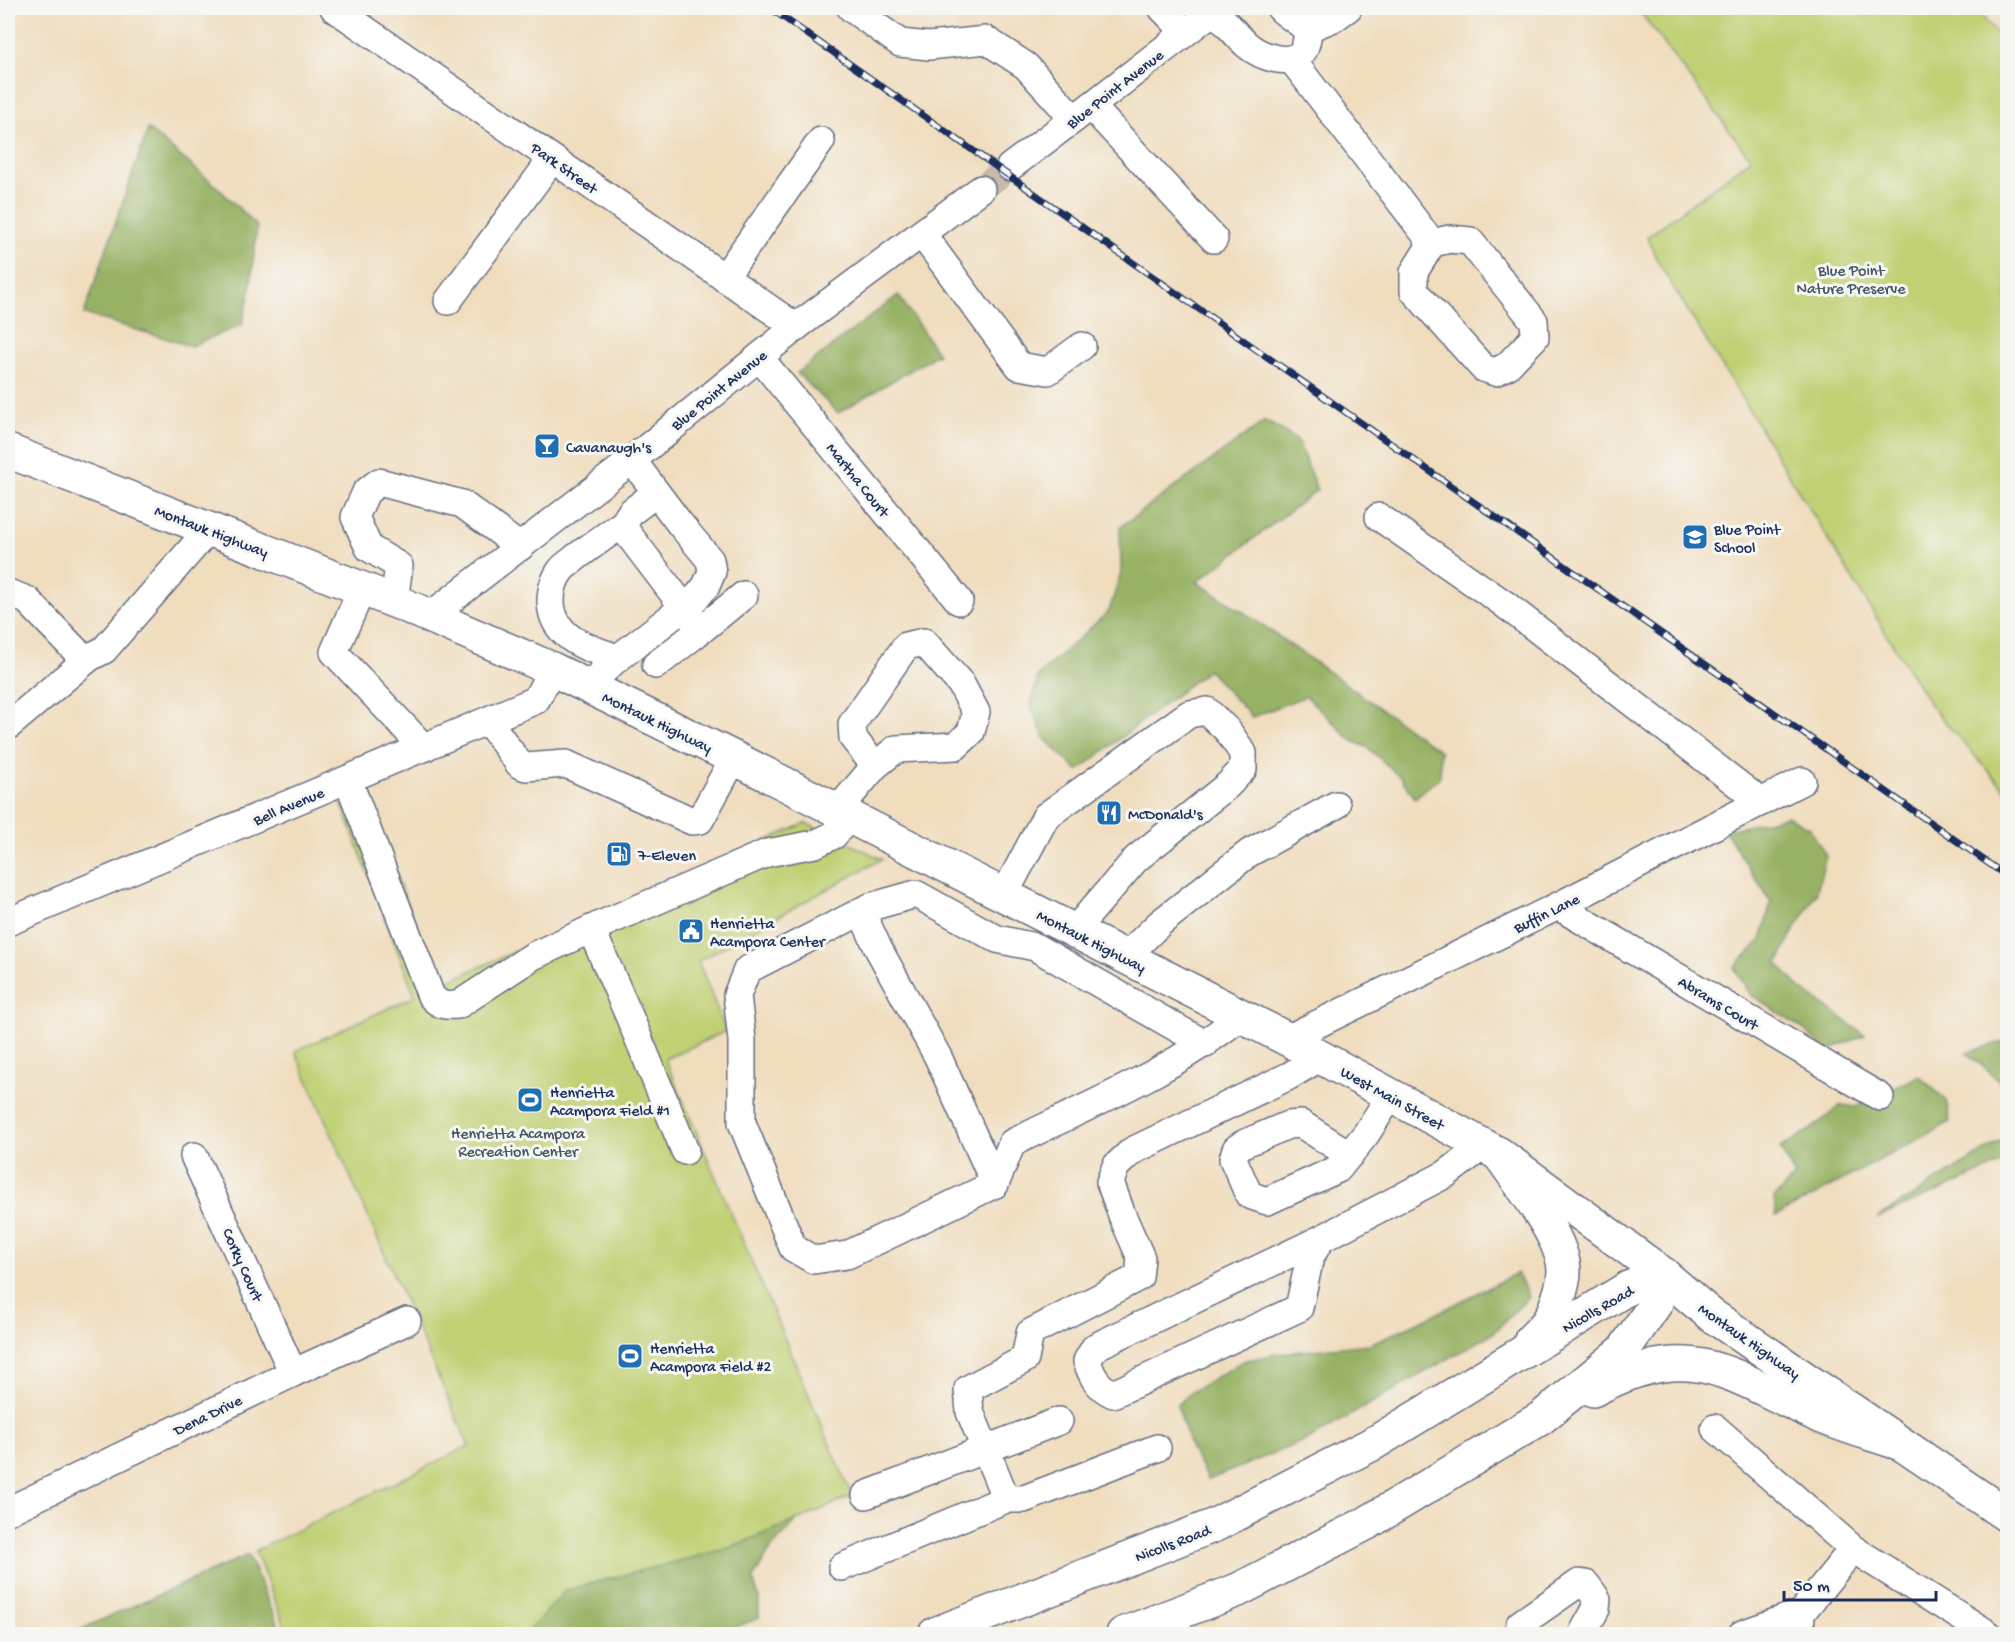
<svg xmlns="http://www.w3.org/2000/svg" width="2015" height="1642" font-family="'Gochi Hand',sans-serif">
	<style>
		.green { fill: #c0d073; stroke: #6e8068; stroke-width: 1.5 }
		.forest { fill: #98b265; stroke: #5a7062; stroke-width: 1.5 }
		.lines { fill: none; stroke-linecap: round; stroke-linejoin: round }
		.minor-tunnel { stroke: #c5baab; stroke-width: 27; stroke-dasharray: 27 14; stroke-linecap: butt }
		.minor-casing { stroke: #666c80; stroke-width: 30 }
		.major-casing { stroke: #666c80; stroke-width: 36 }
		.highway-casing { stroke: #666c80; stroke-width: 36 }
		.minor { stroke: #fff; stroke-width: 27 }
		.major { stroke: #fff; stroke-width: 33 }
		.highway { stroke: #fff; stroke-width: 33 }
		.rail-casing { stroke: #1b2f5e; stroke-width: 7 }
		.rail { stroke: #f6f6f2; stroke-width: 4.5; stroke-dasharray: 14; stroke-linecap: butt }
		.labels { text-anchor: middle; stroke-width: 6; stroke-linejoin: round; paint-order: stroke }
		.street-label { font-size: 16px; fill: #1b2f5e; stroke: #f6f6f2 }
		.park-label { font-size: 16px; fill: #445763; stroke: #f6f6f2 }
		.poi-label { font-size: 16px; fill: #1b2f5e; stroke: #f6f6f2; text-anchor: start }
	</style>
	<rect width="100%" height="100%" fill="#f6f6f2"/>
	<filter id="ink" filterUnits="userSpaceOnUse"><feTurbulence type="fractalNoise" baseFrequency=".0167" numOctaves="2"/><feDisplacementMap in="SourceGraphic" scale="12" xChannelSelector="R" yChannelSelector="G"/><feConvolveMatrix kernelMatrix="1 2 1 2 8 2 1 2 1" color-interpolation-filters="sRGB"/></filter>
	<filter id="wash" filterUnits="userSpaceOnUse"><feTurbulence type="fractalNoise" baseFrequency=".008" numOctaves="4" result="noise"/><feDisplacementMap in="SourceGraphic" scale="24" xChannelSelector="R" yChannelSelector="G"/><feGaussianBlur stdDeviation="1.35" result="paint"/><feColorMatrix in="noise" values="0 0 0 0 0 0 0 0 0 0 0 0 0 0 0 0 0 1.4 0 .05"/><feComposite in="paint" operator="in"/></filter>
	<g filter="url(#wash)">
		<rect width="100%" height="100%" fill="#f0ddbe"/>
		<g class="green">
			<path d="M1637,8H1930L1938,18L1954,8H1975L2007,46V792L1930,705L1658,262L1647,237L1751,159Z"/>
			<path d="M360,782L439,985L806,823L882,859L698,961L726,1031L665,1059L852,1496L538,1634H288L255,1551L469,1446L295,1051L415,996L337,792Z"/>
		</g>
		<g class="forest">
			<path d="M148,129L216,186L257,226L250,291L242,325L191,346L84,314Z"/>
			<path d="M898,295L938,354L838,413L797,373Z"/>
			<path d="M1265,421L1297,439L1317,490L1197,582L1248,615L1440,751V777L1415,798L1400,777L1367,747L1352,741L1306,696L1252,717L1208,670L1078,771L1044,738L1031,706L1038,676L1109,611L1121,573L1120,527Z"/>
			<path d="M1787,816L1810,828L1826,856L1816,894L1788,941L1778,964L1800,988L1865,1035L1826,1051L1806,1031L1750,994L1734,967L1761,940L1771,902L1725,831Z"/>
			<path d="M2007,1041H2008L2007,1087L1966,1052Z"/>
			<path d="M1919,1076L1946,1100L1950,1122L1776,1216L1774,1198L1795,1176L1780,1148L1810,1130L1841,1105L1855,1107Z"/>
			<path d="M2007,1137V1161L1877,1218Z"/>
			<path d="M1517,1273L1529,1297L1493,1333L1311,1438L1208,1480L1191,1449L1177,1405L1193,1391L1243,1361L1275,1354L1370,1344L1436,1314Z"/>
			<path d="M797,1520L770,1550L753,1579L759,1598V1618L718,1634H526L566,1590L729,1548Z"/>
			<path d="M248,1555L282,1634H70Z"/>
		</g>
	</g>
	<g filter="url(#ink)">
		<g class="lines">
			<path class="minor-tunnel" d="M981,189L1010,167"/>
			<g class="minor-casing">
				<g id="minor">
					<path d="M334,8L796,327"/>
					<path d="M851,8L900,43L929,46L986,40L1026,66L1074,119"/>
					<path d="M1162,8L1185,32"/>
					<path d="M1213,10C1225,21 1235,34 1247,45C1260,56 1290,68 1303,51C1306,47 1307,38 1308,33C1302,21 1289,18 1280,8"/>
					<path d="M1306,29L1334,18L1348,8"/>
					<path d="M1292,60L1432,243L1414,272V291L1483,368L1495,372L1507,366L1535,337L1534,321L1470,241L1450,239L1432,243"/>
					<path d="M1091,106L1214,239"/>
					<path d="M1010,167L1091,106L1217,8"/>
					<path d="M922,234L1019,366L1048,371L1082,346"/>
					<path d="M724,278L821,141"/>
					<path d="M448,301L552,159"/>
					<path d="M759,357L959,601"/>
					<path d="M1379,517L1503,603L1761,802"/>
					<path d="M362,589L334,652L424,748"/>
					<path d="M8,593L27,600L79,654L90,657L104,650L209,529"/>
					<path d="M394,601L399,566L369,548L355,517L366,492L379,482L462,504L520,547"/>
					<path d="M430,616L632,460L796,327L981,189"/>
					<path d="M701,630L744,595"/>
					<path d="M618,658C587,648 551,638 551,600C551,590 555,578 561,570C565,565 571,562 575,558C591,546 608,534 624,523"/>
					<path d="M656,665L701,630L625,530L624,523L631,512L656,493"/>
					<path d="M588,686L613,662L697,597L706,586L712,572L710,560L680,524L632,460"/>
					<path d="M488,721L520,765L526,767L566,764L692,821L700,820L734,758"/>
					<path d="M8,726L90,657"/>
					<path d="M348,780L431,996C440,1006 445,1006 458,1005L533,956L600,925L767,853L815,844L834,835L849,817"/>
					<path d="M837,811L875,766L896,749L956,746L971,732L976,712L961,684L924,642L906,646L852,724L853,738L875,766"/>
					<path d="M1004,895L1046,816L1189,714L1207,711L1227,730L1243,753V769L1228,785L1136,859L1074,931"/>
					<path d="M1558,906L1880,1097"/>
					<path d="M861,911L879,950L938,1057L995,1184"/>
					<path d="M8,922L536,700L552,669"/>
					<path d="M591,929L630,1018L685,1151"/>
					<path d="M1125,957L1160,923L1249,853L1336,805"/>
					<path d="M1287,1039L1558,906L1802,781"/>
					<path d="M1205,1044L1035,947L997,939L916,894L870,907L747,970L737,995L742,1040V1123L793,1248L814,1260L847,1255L995,1184L1012,1143C1091,1104 1173,1071 1241,1016"/>
					<path d="M1350,1155L1301,1124L1288,1125L1243,1144L1236,1149L1233,1159L1249,1195L1267,1201L1338,1169L1366,1134L1391,1095"/>
					<path d="M194,1156L293,1373"/>
					<path d="M1321,1239L1310,1257L1299,1308L1113,1394C1098,1387 1092,1377 1087,1361L1095,1347L1321,1239L1446,1174L1483,1146"/>
					<path d="M1715,1428L1853,1549L1988,1634"/>
					<path d="M1157,1448L1024,1499H1006L970,1412L968,1389L1025,1359L1030,1333L1139,1277L1141,1258L1122,1215L1110,1182L1116,1166L1132,1151L1289,1076L1321,1057"/>
					<path d="M866,1495L1059,1421"/>
					<path d="M8,1511L293,1373L407,1321"/>
					<path d="M842,1567L1006,1499"/>
					<path d="M1519,1634L1520,1624L1579,1583L1586,1584L1597,1599L1596,1609L1582,1634"/>
					<path d="M1742,1634L1801,1613"/>
					<path d="M1800,1634L1801,1613L1853,1549"/>
				</g>
			</g>
			<g class="major-casing">
				<path id="major" d="M8,451L404,605L552,669L734,758L1287,1039L1499,1154L1663,1274L1711,1315L2008,1516"/>
			</g>
			<g class="highway-casing">
				<g id="highway">
					<path d="M1499,1154C1518,1182 1564,1238 1564,1271C1564,1285 1555,1312 1547,1323C1542,1329 1536,1335 1531,1340"/>
					<path d="M1593,1390C1691,1338 1724,1372 1815,1414C1842,1426 1872,1434 1901,1444"/>
					<path d="M935,1634L1215,1525L1376,1442L1628,1288L1663,1274"/>
					<path d="M1123,1634L1238,1590L1367,1523L1541,1418L1623,1351L1656,1303L1663,1274"/>
				</g>
			</g>
			<use href="#minor" class="minor"/>
			<use href="#major" class="major"/>
			<use href="#highway" class="highway"/>
			<g class="rail-casing">
				<path id="rail" d="M770,8L2008,877"/>
			</g>
			<use href="#rail" class="rail"/>
		</g>
	</g>
	<defs>
		<g id="bar-square" transform="scale(1.35)"><rect x="-9" y="-9" width="18" height="18" rx="4" fill="#1f6fb2" stroke="#f6f6f2"/><path d="M-6-5H6L.8 .8V4.5H3.5V6h-7V4.5H-.8V.8Z" fill="#fff"/></g>
		<g id="school-square" transform="scale(1.35)"><rect x="-9" y="-9" width="18" height="18" rx="4" fill="#1f6fb2" stroke="#f6f6f2"/><path d="M0-5L7-2L0 1L-7-2ZM-4 1L0 2.5L4 1V4Q0 6-4 4Z" fill="#fff"/></g>
		<g id="restaurant-square" transform="scale(1.35)"><rect x="-9" y="-9" width="18" height="18" rx="4" fill="#1f6fb2" stroke="#f6f6f2"/><path d="M-5-6h1v4h1v-4h1v4h1v-4h1v5L-1.5 .5V6h-2V.5L-5-1ZM5-6V6H3V1.5H1.5Q1.5-4 5-6Z" fill="#fff"/></g>
		<g id="fuel-square" transform="scale(1.35)"><rect x="-9" y="-9" width="18" height="18" rx="4" fill="#1f6fb2" stroke="#f6f6f2"/><path d="M-5.5-6h7V0h2V4h1.3V-2.5L3-4.5l.8-.8L6-3V5H2.5V1h-1V6h-7ZM-4.2-4.7v3.2H.2V-4.7Z" fill="#fff"/></g>
		<g id="civic-square" transform="scale(1.35)"><rect x="-9" y="-9" width="18" height="18" rx="4" fill="#1f6fb2" stroke="#f6f6f2"/><path d="M-.6-6.5H3V-4.5H.6V-3L4-1V1h2V6H-6V1h2V-1L-.6-3ZM-1.2 2.5V6h2.4V2.5Z" fill="#fff"/></g>
		<g id="stadium-square" transform="scale(1.35)"><rect x="-9" y="-9" width="18" height="18" rx="4" fill="#1f6fb2" stroke="#f6f6f2"/><path d="M0-5a6.5 5 0 1 0 0 10a6.5 5 0 1 0 0-10ZM-3.5-1.8h7v3.6h-7Z" fill="#fff"/></g>
	</defs>
	<g fill-rule="evenodd">
		<use href="#bar-square" x="547" y="446"/>
		<use href="#school-square" x="1695" y="537"/>
		<use href="#restaurant-square" x="1109" y="813"/>
		<use href="#fuel-square" x="619" y="854"/>
		<use href="#civic-square" x="691" y="931"/>
		<use href="#stadium-square" x="530" y="1100"/>
		<use href="#stadium-square" x="630" y="1356"/>
	</g>
	<g class="labels">
		<g class="street-label">
			<text transform="translate(1114 88) rotate(-38)" y="6">Blue Point Avenue</text>
			<text transform="translate(565 167) rotate(35)" y="6">Park Street</text>
			<text transform="translate(718 389) rotate(-39)" y="6">Blue Point Avenue</text>
			<text transform="translate(859 479) rotate(51)" y="6">Martha Court</text>
			<text transform="translate(212 530) rotate(21)" y="6">Montauk Highway</text>
			<text transform="translate(658 721) rotate(26)" y="6">Montauk Highway</text>
			<text transform="translate(288 805) rotate(-23)" y="6">Bell Avenue</text>
			<text transform="translate(1546 912) rotate(-26)" y="6">Buffin Lane</text>
			<text transform="translate(1092 940) rotate(27)" y="6">Montauk Highway</text>
			<text transform="translate(1719 1002) rotate(31)" y="6">Abrams Court</text>
			<text transform="translate(1393 1097) rotate(29)" y="6">West Main Street</text>
			<text transform="translate(244 1264) rotate(66)" y="6">Corky Court</text>
			<text transform="translate(1597 1308) rotate(-30)" y="6">Nicolls Road</text>
			<text transform="translate(1750 1340) rotate(35)" y="6">Montauk Highway</text>
			<text transform="translate(207 1414) rotate(-26)" y="6">Dena Drive</text>
			<text transform="translate(1172 1542) rotate(-21)" y="6">Nicolls Road</text>
		</g>
		<g class="park-label">
			<text x="1851" y="275">Blue Point<tspan x="1851" dy="18">Nature Preserve</tspan></text>
			<text x="518" y="1138">Henrietta Acampora<tspan x="518" dy="18">Recreation Center</tspan></text>
		</g>
		<g class="poi-label">
			<text x="566" y="452">Cavanaugh's</text>
			<text x="1714" y="534">Blue Point<tspan x="1714" dy="18">School</tspan></text>
			<text x="1128" y="819">McDonald's</text>
			<text x="638" y="860">7-Eleven</text>
			<text x="710" y="928">Henrietta<tspan x="710" dy="18">Acampora Center</tspan></text>
			<text x="550" y="1097">Henrietta<tspan x="550" dy="18">Acampora Field #1</tspan></text>
			<text x="650" y="1353">Henrietta<tspan x="650" dy="18">Acampora Field #2</tspan></text>
		</g>
	</g>
	<rect width="2015" height="1642" fill="none" stroke="#f6f6f2" stroke-width="30"/>
	<path d="M1784 1591v9h152v-9" fill="none" stroke="#1b2f5e" stroke-width="3"/>
	<text x="1793" y="1591" font-size="18" fill="#1b2f5e" stroke="#f6f6f2" stroke-width="4.5" paint-order="stroke">50 m</text>
</svg>
